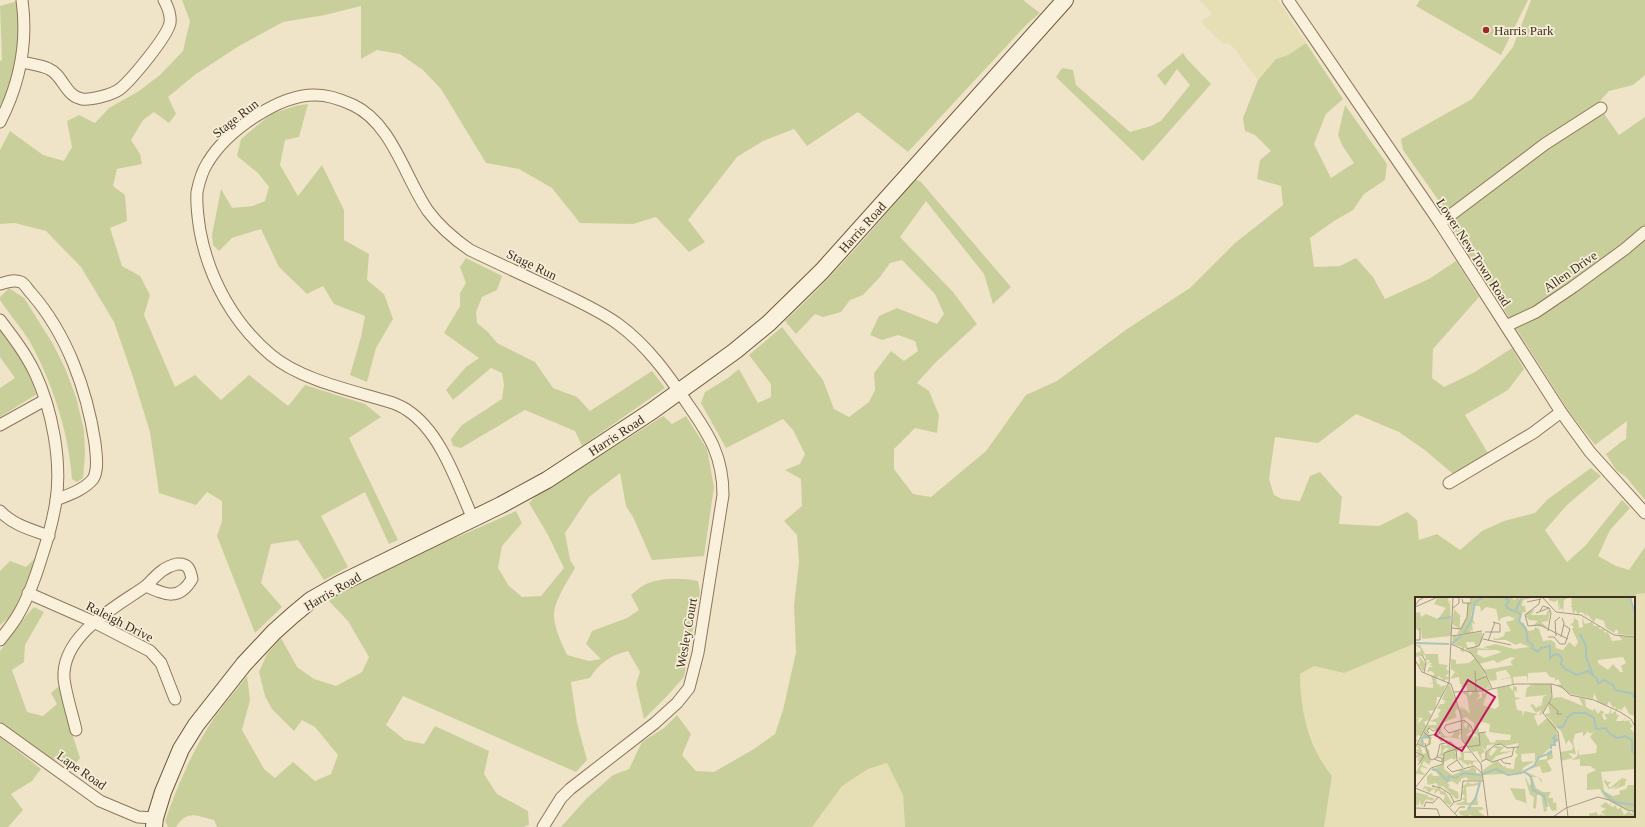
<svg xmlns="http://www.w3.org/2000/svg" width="1645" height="827" font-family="'Times New Roman',serif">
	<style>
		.farmland { fill: #e6deb5 }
		.green { fill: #c9cf9b }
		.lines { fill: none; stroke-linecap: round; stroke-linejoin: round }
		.street-casing { stroke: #8d765c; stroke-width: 13 }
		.secondary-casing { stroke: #6f573f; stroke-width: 18 }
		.street { stroke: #faf1dc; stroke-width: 11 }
		.secondary { stroke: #faf1dc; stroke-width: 16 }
		.poi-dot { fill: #9e2a2b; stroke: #f7eed8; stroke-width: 1.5 }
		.labels { text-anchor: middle; stroke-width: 3.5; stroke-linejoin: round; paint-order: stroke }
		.poi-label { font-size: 13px; fill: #3d2e20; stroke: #f7eed8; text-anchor: start }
		.street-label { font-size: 13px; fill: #3d2e20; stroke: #f7eed8 }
		.inset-river { fill: none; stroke: #a9c4bc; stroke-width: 2 }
		.inset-road { fill: none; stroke: #a89b85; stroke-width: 1 }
		.view { fill: #c2185b; fill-opacity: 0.15; stroke: #c2185b; stroke-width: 2 }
		.inset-edge { fill: none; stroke: #3d2e20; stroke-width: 2 }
	</style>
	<rect width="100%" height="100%" fill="#f0e4c8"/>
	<g class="farmland">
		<path d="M1200,0H1278L1306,43L1288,55L1276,59L1258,80L1233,47L1229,44H1223L1201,22L1212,14Z"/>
		<path d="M1645,593V827H1324L1332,776L1321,763L1306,723L1300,694V674L1314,666L1344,673L1416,643V816H1634L1633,598L1637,594Z"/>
		<path d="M887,763L903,795L905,827H812L842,786L868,769Z"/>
	</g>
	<g class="green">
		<path d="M182,0H1023L1040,13L1027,24L908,152L858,112L807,146L794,129L763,141L737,157L688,220L705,242L689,252L656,217L633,224L580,223L552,188L519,169L486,163L441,89L423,70L400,54L377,50L361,59V6L325,15L283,22L239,46L196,74L168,97L176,114L169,123L154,112L143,120L131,140L140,154L142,164L117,169L113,186L125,195L127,221L110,228L122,266L140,276L150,295L144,315L175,387L195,375L221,400L249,375L288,406L305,385L365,404L381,417L349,438L398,540L389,544L365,492L321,516L348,567L324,580L298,540L271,544L261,583L282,607L255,633L217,536L222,521V501L207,492L196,505L159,493L150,432L133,377L114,322L81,267L46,231L15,223L0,224V150L10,131L43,155L64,161L72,147L67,121L79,115L95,123L109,108L139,91L160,75L183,51L190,21Z"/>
		<path d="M1420,0H1528L1501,55L1416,6Z"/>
		<path d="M1531,0H1645V75L1633,85L1609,91L1592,110L1453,209L1444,208L1403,150L1401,139L1472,99L1513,47Z"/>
		<path d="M18,1L19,48L9,91L0,108V61L2,60L0,6Z"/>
		<path d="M1306,43L1343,99L1326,114L1314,144L1331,178L1354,163L1342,145L1338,135L1345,105L1387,164L1385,180L1364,194L1353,210L1334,221L1310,238L1314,267L1340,266L1356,258L1373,277L1385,299L1429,279L1456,261L1479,297L1433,349L1432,378L1444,387L1475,372L1512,348L1524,369L1508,390L1465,415L1488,453L1453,474L1426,451L1399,432L1356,414L1318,443L1275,437L1269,479L1274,495L1282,499L1300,501L1310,476L1320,472L1342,497L1339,524L1379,526L1407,512L1417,520L1419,540L1437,534L1460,550L1482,531L1504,521L1535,513L1548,499L1591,468L1601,476L1567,505L1545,530L1567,562L1585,546L1622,500L1630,508L1610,530L1598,556L1616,566L1629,570L1645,547V593L1637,594L1633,598H1416V643L1344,673L1314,666L1300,674C1300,710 1309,748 1332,776L1324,827H905L903,795L887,763L868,769L842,786L812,827H561L587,798L613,775L629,769L642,742L664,728L677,715L691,734L682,755L696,771L714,772L754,749L775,734L783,710L796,652L794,605L799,562L797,535L784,521L802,506L801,479L785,470L800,464L805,454L793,430L783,419L726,448L701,403L705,392L728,378L739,369L758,403L771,397V384L749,355L782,327L823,380L834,409L849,417L869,402L875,390L874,373L891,351L904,361L918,351L915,341L898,335L882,340L870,335L879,316L897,308L937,324L944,314L935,294L902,260L890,263L880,277L863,295L850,300L841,312L823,317L815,314L796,334L785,321C832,277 874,229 915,179L921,182L1011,287L993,304L984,274L926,201L900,237L953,292L977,324L935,363L917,383L929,391L939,415L937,433L915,428L894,449V469L913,494L931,497L986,451L1026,395L1057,381L1127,329L1190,288L1235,243L1283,205L1281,186L1257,179L1260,160L1271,151L1255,135L1245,131L1243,118L1258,80L1276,59L1288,55Z"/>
		<path d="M1183,53L1187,59L1211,84L1143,161L1056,77L1062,68L1073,70L1076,85L1130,132L1151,126L1161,121L1190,85L1177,69L1165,86L1157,75Z"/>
		<path d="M308,104L299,137L285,140L280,165L298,196L322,165L344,210V240L369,254L367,280L384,294L393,319L376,348L367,382L350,375L361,337L365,316L334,304L323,286L307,294L279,267L261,229L232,238L219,251L213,245L212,235L221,189L232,208L253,206L265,201L269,187L258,173L237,156L241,139L271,114L295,106Z"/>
		<path d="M1603,112L1619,135L1645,117V500L1626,477L1616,470L1606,454L1621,442L1626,439L1627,421L1595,445L1570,413L1448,222L1542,150Z"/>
		<path d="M466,258L502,276L497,290L482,297L476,312L477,323L488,332L497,343L535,362L553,388L577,397L590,411L652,371L665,388L582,446L575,431L525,410L461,448L453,446L451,439L462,425L502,399L504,385L502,373L491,368L453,400L446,390L466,367L479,358L444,333L460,306V293L466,283L460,267Z"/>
		<path d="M9,288L24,298L53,344L65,368L76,397L84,430L85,455L83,478L77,482L72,479C69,433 52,382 30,342C21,327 9,314 0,300V297Z"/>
		<path d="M2,328L21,357L37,394L0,417V388L15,378L0,357V330Z"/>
		<path d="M663,416L672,424L686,416L707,449L714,487L704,556L652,560L633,517L626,506L620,473L589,497L565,533L570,560L575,568C568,581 556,597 554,613C553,626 562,644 567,655L589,661L601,659L586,644L592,631L627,618L639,610L631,595C635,592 640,587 644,585C660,577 681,578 698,581L700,592L684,677L668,695L644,719L636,684L640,672L628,651C611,655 599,663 590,678L571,682L577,723L587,760L576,772L403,696L386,725L405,740L424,744L435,726L489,751L484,774L497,794L528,811L529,825L524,827H217L214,820C196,816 188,809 176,827H168L165,821C178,784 194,747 216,715C226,702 237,689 247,676L250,700L242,730L264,769L275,778L293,762L315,781L331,774L338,755L315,727L302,720L294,731L272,709L265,696L259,672L267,654L281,638L297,667L314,679L336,686L362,672L369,657L348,621L328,600C347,588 367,578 387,568C429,548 473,531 516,511L522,523L502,546L498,568L509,586L522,597L541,596L564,568L548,535L529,503L538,494L575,472Z"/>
		<path d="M38,555L12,615L0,625V571L10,561L26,567Z"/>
		<path d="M34,607L44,612L25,645L24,662L12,670L27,712L43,716L57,704L51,693L59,686L68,721L80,758L72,769L36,750L0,722V651L26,616Z"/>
		<path d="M0,737L41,769L32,781L11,794L23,810L8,827H0Z"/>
	</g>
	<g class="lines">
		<g class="street-casing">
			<g id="street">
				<path d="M1288,0L1440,223L1561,412L1590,452L1645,513"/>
				<path d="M22,62C30,64 41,65 49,69C63,75 65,96 82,99C91,100 112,95 120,89C132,79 167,37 170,23C171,15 168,7 164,0"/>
				<path d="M0,122C20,83 28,43 22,0"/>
				<path d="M1440,223L1545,144L1601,108"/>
				<path d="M0,284C7,282 13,279 21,282C25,284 28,290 31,293C67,334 87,390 95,443C96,453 99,470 93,479C84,490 68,495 56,500"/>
				<path d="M0,320C13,337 26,354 35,373C52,409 62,461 56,501C53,520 48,538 42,556C36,576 28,598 18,615C13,624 6,632 0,640"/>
				<path d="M1506,326L1536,312L1573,287L1625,249L1645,232"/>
				<path d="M0,425L45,400"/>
				<path d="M1449,483L1533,433L1561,412"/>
				<path d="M0,511C13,525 32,530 49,536"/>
				<path d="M473,519C457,483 441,432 407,410C403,407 398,405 393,403C355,391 302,381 271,355C234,324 209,279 200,231C198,218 196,206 197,192C199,182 202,171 208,162C227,131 279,94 316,95C329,95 342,100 353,105C392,123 405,178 428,211C440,227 454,239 470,250C499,264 528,277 557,291C578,301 600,311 618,324C648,346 669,376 689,406C710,436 723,457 723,495L698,653L689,688L677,703L655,723L570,789L561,798L543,827"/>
				<path d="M177,564C188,563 190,569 192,579C179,601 166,595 146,586C156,576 163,567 177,564Z"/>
				<path d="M28,593L94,622L150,651L161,663L175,699"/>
				<path d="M0,729L100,801L138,817L155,818"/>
				<path d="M76,730C72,713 66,695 64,679C61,635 117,606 146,586"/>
			</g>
		</g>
		<g class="secondary-casing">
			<path id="secondary" d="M154,827L155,818L163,792L181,749L196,725L244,664L274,632L293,615L311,600L339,584L501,505L547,480L652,411L735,351L769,323L822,271L1065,0"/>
		</g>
		<use href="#street" class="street"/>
		<use href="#secondary" class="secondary"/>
	</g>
	<circle class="poi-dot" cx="1486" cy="30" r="4"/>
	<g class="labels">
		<g class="poi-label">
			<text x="1494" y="35">Harris Park</text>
		</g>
		<g class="street-label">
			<text transform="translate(235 118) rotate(-38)" y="5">Stage Run</text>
			<text transform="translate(862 227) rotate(-48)" y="5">Harris Road</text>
			<text transform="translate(1474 252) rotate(57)" y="5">Lower New Town Road</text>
			<text transform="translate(532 264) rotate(26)" y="5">Stage Run</text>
			<text transform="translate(1570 271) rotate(-35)" y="5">Allen Drive</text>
			<text transform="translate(616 435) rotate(-33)" y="5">Harris Road</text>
			<text transform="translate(332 591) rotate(-30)" y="5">Harris Road</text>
			<text transform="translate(120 621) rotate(27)" y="5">Raleigh Drive</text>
			<text transform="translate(686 633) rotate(-80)" y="5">Wesley Court</text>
			<text transform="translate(82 770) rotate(35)" y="5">Lape Road</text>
		</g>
	</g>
	<g transform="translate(1415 597)">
		<rect width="220" height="220" fill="#f0e4c8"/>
		<path d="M23,0H33L34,8L35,2L36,39L7,42L6,30L4,34L0,31V16L5,15L6,20L11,17L23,22L31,11L19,7ZM57,0H98V3L104,0V5L105,0H121L108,3L107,9H110L111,15L106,16L105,25L109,26L113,34L119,33L120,30L124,32L128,44L136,43L140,46L141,51L148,53L154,45L160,50L163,45L157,32L159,30L155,27L158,26L160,18V22L163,23L164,31L168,30L167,19L170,27L177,25L179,29H185L184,32H190L189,35L192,36V33L197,44L207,43L204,39L220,40V128H219V119L214,117L210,109L205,114V112L201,113L200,109L198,111L194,104L192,109L183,105L179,96L178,102L155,97L142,88L146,87L143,82L140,84V81L135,80L131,75L113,76V86L112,79L98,80L99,87H97L96,81L83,83L96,80L91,73L81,75L82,83L75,84L70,74L69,79L72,80L75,92L72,90V92L62,94L65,99L60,104L67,100V94L70,97L69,94L70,96L73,93L68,108L80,112L84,109L82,91L94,89L98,94V89L102,90V95L99,93L100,100L106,101L100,103L102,113L107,114L108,120L109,114L123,117L119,119L123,129L132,121L142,130L130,117L135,116L133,108L137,101L146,100L168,109L164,101L170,102L171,110L178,114L179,111L183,117L186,113L189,115L187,118L189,123L192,122L189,117H194L196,111V117L201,114V117L204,118L201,124H208L210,119L209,124L216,123L214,124L218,130L215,131L220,137V172L186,175L189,194L198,199L205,197L204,194L211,192L213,188H220V213L210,212L190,201L185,192L172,193V177L181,173L175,169H165V162L157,163L162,159L164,152V158L181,156L182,149L175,140L179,134L175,137L173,134L168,140V135L160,137L158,145L161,157L153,156L158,161L146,164L145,155L157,153L158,149L154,143L151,147L146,134L141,130L143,144L120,164L132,162V155L137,153L138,161L132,164L137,173L134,175L127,176L125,169L110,173L122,166L120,164L109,170L106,176L68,178V173L82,163L89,170L90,168L91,171L99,172L100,162L103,158L100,155L104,146L90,149L87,147L72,148L71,154L66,149L70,155L66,157L67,163L70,162L67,164L62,154L58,155L48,145L47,131L50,132L47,130V123L52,125L48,127L51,132L53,126L56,129L54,132L57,134L51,138L52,139L58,137V143L59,139L64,140L59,136V126L51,120L47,122L44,111L50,110L46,112H50L55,117L52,99L47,95H53L55,99L58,94H52V89L45,90L47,88L45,87L44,80L35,82L40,75L36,72V62L41,63V67L54,66L60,61L62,64L52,52L61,50L59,45H51L53,51H49V55L45,54L47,50L37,47L38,39L67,35V44L61,51L75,52L68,50L81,47L99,52L114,50L105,46L101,48L91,43H79L78,41L82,42L89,39L90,35L96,34L91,25L99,23L98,18V21L94,19L86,21L84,25L81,12L71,10L66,15L65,9H59L56,18L60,27L57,26L58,35L55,32L56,36L42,37L52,20L53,6H57ZM63,53H82L87,55L69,61L62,57ZM96,60L100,61L95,65L98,68L69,73L64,67L79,63L82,66ZM208,60L211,66L206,69L208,75H205L198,67L193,73L183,66V63ZM63,124L75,127L74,135L96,138L95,143H80L81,145L76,146L69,135L64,136ZM120,156V164L107,165L106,157ZM134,0H155L149,3L148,16L147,11L144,13L145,6L143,11V3L139,5L134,3V6ZM156,0H214L220,20V39L202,37L204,35L201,32L199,36L191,31L189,24L181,21L179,25L171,16L172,20L167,15L162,17L161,13L158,17L157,10H154L157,9ZM39,12L45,18V32L37,27ZM120,12L116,18H131L133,13L135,14L133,24L126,25L133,31L119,28L123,24L114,23L111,20V16ZM0,48H5L10,57H23L24,67L33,68L31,72L35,75L30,79L34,80L32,84V82L29,84L24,79L21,82L22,87L26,88L24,90L31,88L26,100H22L20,113L13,114L16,117L15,123L11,122L14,123L9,125L11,129L6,139L3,138L1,141L3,144L0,145V150V120H4L3,127L8,121L0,120V89L18,91V86L12,88L18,85L16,80L20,77L16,74L12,75L14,70H19L14,68L17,67L15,65L11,69L15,63H11L10,58L4,59L10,66L9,74L5,71L7,70L4,69L3,66L5,67V64L2,65L5,63L3,59L0,61V56L5,55L6,52ZM34,86L43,111L40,115L42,120L27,126L26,134L30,139L36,140L41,133L46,135L43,140L46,142L30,140L26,144L25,133L15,131L11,134L15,138L19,137L16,138L17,143L15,141V146L12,148L14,142L8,141L7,147L11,148L7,149L3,147L9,136L14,139L9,135L13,128H22L21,125L15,124L24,120L23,117L26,113L22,111L25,107H29L30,104L27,102ZM117,87H136V100L128,116L124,119L126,113L121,116L115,108L118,107L121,111L125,108L126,110L128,100L132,98L110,100L112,91ZM30,143L36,144H34L36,150L41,149L48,155L54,154L57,156H49V163L65,164L58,165V169L54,166V169L48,165V170L47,163L45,164L43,161L46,160L45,153L40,155L42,160L39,163L37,161L29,165V172L37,178L45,175L44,173H53L58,170L61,172V177L67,176L68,183H54L51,180L46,182V185L44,184L43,188L37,184L32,186L35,188L33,190L43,195L44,201L41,202L28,189L24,190L21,186L13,188L12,184V179L17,176L18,179H24L21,174L15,173L27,168L28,157L34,151H30L29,154L28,152V159H23L26,156V147L32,149ZM2,149H5L8,157L11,156L9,150L14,153L16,164L14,168L9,164L7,168L14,172L6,170L5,173L11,178L0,177L6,166L2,163L4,160L0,162V158L4,157L2,154L0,155V152L4,153ZM81,149L89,150L85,155L98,154L81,159L77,164L72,163L71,156L77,151L74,157L76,159L82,152L78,150ZM109,174L125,181L127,184V186L123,180H117L121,191L128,195H136L133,201H138V206L141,205L142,216V213L137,214L128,198L132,214L129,215L126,197L122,198L121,212L118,211L119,200L115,198L109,177L115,189L116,185L114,178L107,176ZM207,181L211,182L210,188L198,193L202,190L207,182L201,190L194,192L189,185L190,182L192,185H196L193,188L195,191ZM54,184L53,186L57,187L66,185L62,199L63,208H43L40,207L50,204L47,202L50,200L47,196L49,191H46ZM64,188L58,205L52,206L51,190ZM9,189L22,192L23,190L28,195L29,193L37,206L34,208L31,206L28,203L31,199L29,200L30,198L25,197L24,193L19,197L20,193L18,192L14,196L10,191L8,193ZM95,191L110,192L112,210L111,206L100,202V220V201ZM0,195L12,198V196L13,200L19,201L18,204L11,202L7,209L4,203V210L3,207L0,210ZM191,205L194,208L197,205L195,209L199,210L200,207L202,212L206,211L209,218L214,214L218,218L217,214H220V220H174V217L181,215L184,219L185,217L191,219L186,215L191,212L185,209ZM53,210H67L69,212L63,214L71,220H57L55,217L54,220L45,218L44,214L52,213Z" fill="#c9cf9b" fill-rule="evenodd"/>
		<path class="inset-river" d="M89,0L94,4L91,8L94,12L106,17L104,24L111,32L113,45L118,48L117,51L123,55L126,51L135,49V61L140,57L144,58L147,62L146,67L150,72L162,78L173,74L182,82L183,86L190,83L199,89L200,93L219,97L220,99H217L220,100M215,0L220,17M101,13L106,2M23,22L36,20M49,36L57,22L60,5L69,0M165,37L171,49V60L179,80M0,46L34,47M37,46L47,39M142,130H148L152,121L158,116H171L179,121L181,132L191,131L194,136L202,141L210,139L217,143V154L220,157M8,148L7,141L12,140L9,137M136,152V148H140L139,145L142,143L138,141L142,138M17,172L23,174L32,184L34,179L41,181L49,176L66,178M109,174L116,180L118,193L129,199L132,210M68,177L81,172L93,178L106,176L119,169L124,160L136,156V153M187,194L200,205L220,208M53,212L61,200L65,185"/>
		<path class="inset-road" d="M127,0L141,15L166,18L199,38L220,40M47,2L48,6H56V0M125,2L124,7L110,18L113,29L125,28L153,42M112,5L126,2M0,9L4,3L10,0M0,10L23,0M37,12L44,6V0M125,14L128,9L134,11M121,16L134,11M37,31L46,32L52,20L53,6M133,34L136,16L134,11M70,35H85V27L78,25M37,39L67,34M141,39L140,24L145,20M133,40H139L145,47H150L155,32L149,28M146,40L149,26L147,21M68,42L96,48M0,43H5V31M73,44L80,25M36,47L56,56L69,73L77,92M51,52L64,49L69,36M7,58L11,65L9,76M0,63L7,75L36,87L46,119L47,143L66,167L73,220M60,74L61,94M60,84L72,79M136,87L137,100L128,116L143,135L153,220M39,95L67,94L101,87H137L147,90L155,98L179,103L205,115L216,122L220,130M134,106L143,114L142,117H147M47,132L34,136L29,131L31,128L49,123L56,129L59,137M14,136L12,134L14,131L18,134L23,132L25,136L22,138M13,139L21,137L27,145M10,146L14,161L17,163L22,160L25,147L36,145L41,151L42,163M2,147L9,150L15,147V141L9,135M52,150L65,148L64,136L71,135M0,151L34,85L38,0M0,155L9,159L3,168M19,162L27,165V161L22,160M71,162L77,165L97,159L99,150M85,162L89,166L96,167M66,165L71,162V155L80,148L86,147L92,151L104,150M48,171L42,163L32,170L37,175L59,169L67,176M19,189H17L26,191L35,197L39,205L35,210M0,191L16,171L28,167L29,156L50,149M0,191L25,201L43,220M39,205L46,203L48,184H68M9,210L11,205L18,206L23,200M0,211L22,212L25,220M40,216L45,210H50M138,220L151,211L183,200L194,203L212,213L220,214"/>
		<path class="view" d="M53,83L80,100L47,154L20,138Z"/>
		<rect width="220" height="220" class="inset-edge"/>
	</g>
</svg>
